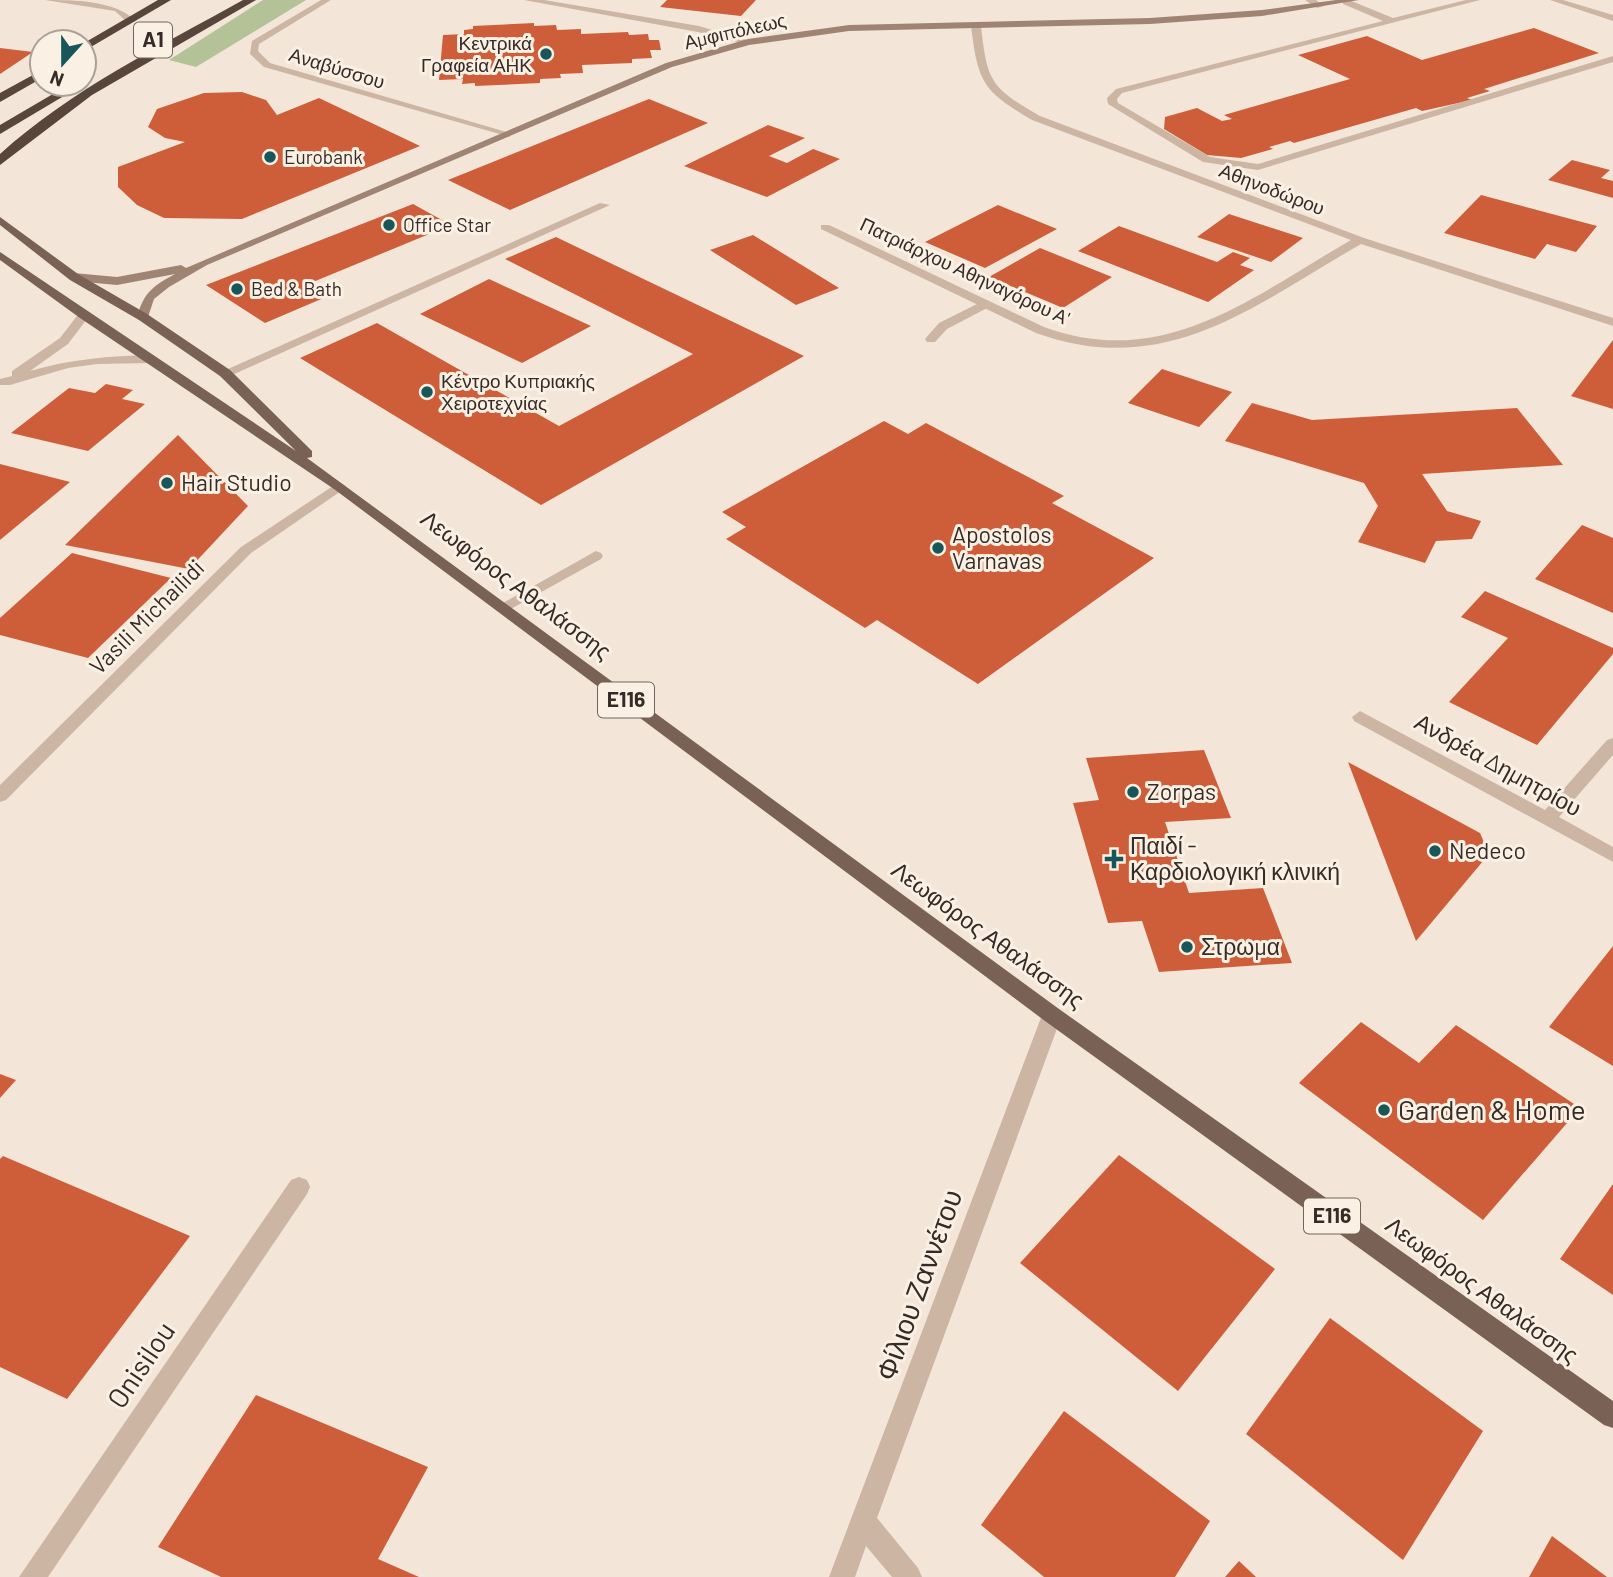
<svg xmlns="http://www.w3.org/2000/svg" width="1613" height="1577" font-family="Barlow,sans-serif">
	<style>
		.green { fill: #b4c397 }
		.building { fill: #ce5e3a }
		.lines { fill: none; stroke-linecap: round; stroke-linejoin: round }
		.lane { fill: #ccb6a3; fill-rule: evenodd }
		.street { fill: #ccb6a3; fill-rule: evenodd }
		.secondary { fill: #9f8474; fill-rule: evenodd }
		.primary { fill: #796155; fill-rule: evenodd }
		.highway { fill: #58453c; fill-rule: evenodd }
		.poi-dot { fill: #19565a; stroke: #faf0e4; stroke-width: 2.5 }
		.labels { text-anchor: middle; stroke-width: 6; stroke-linejoin: round; paint-order: stroke }
		.far-street-label { font-size: 19px; fill: #362b26; stroke: #faf0e4 }
		.far-poi-label { font-size: 19px; fill: #362b26; stroke: #faf0e4; text-anchor: start }
		.shield { fill: #faf0e4; stroke: #71665f; stroke-width: 2 }
		.shield-label { font-size: 21px; font-weight: bold; fill: #362b26 }
		.poi-label { font-size: 23px; fill: #362b26; stroke: #faf0e4; text-anchor: start }
		.street-label { font-size: 23px; fill: #362b26; stroke: #faf0e4 }
		.near-poi-label { font-size: 28px; fill: #362b26; stroke: #faf0e4; text-anchor: start }
		.near-street-label { font-size: 28px; fill: #362b26; stroke: #faf0e4 }
	</style>
	<rect width="100%" height="100%" fill="#f3e6d8"/>
	<path class="green" d="M263,0H306L196,67L169,60Z"/>
	<g class="building">
		<path d="M667,0H756L741,16L660,7Z"/>
		<path d="M534,23V26L556,25L557,30L581,29V34L628,32L629,35L648,34L649,40H659L661,50H650L652,58L632,59V63L582,65L583,73L560,74L561,78L540,79V83L475,86V83L462,84L463,79L439,80L443,35L464,34V30L473,29V26Z"/>
		<path d="M1534,28L1599,53L1484,89L1490,91L1467,98L1472,100L1422,111L1416,108L1294,143L1290,141L1269,147L1273,149L1241,158L1207,155L1164,129L1165,117L1197,108L1222,121L1232,119L1224,115L1350,79L1298,55L1367,36L1422,60Z"/>
		<path d="M0,48L33,52L0,74Z"/>
		<path d="M242,92L266,100L277,115L319,98L420,146L242,219L164,218L137,205L118,187V167L185,142L165,138L148,127L157,109L204,93Z"/>
		<path d="M649,99L708,123L510,210L448,180Z"/>
		<path d="M768,125L805,138L769,156L787,163L813,149L840,159L767,197L684,166Z"/>
		<path d="M1572,160L1610,170L1601,178L1613,181V198L1548,180Z"/>
		<path d="M1481,195L1597,226L1576,252L1547,244L1535,259L1444,233Z"/>
		<path d="M413,204L451,225L313,282L333,294L265,323L206,285Z"/>
		<path d="M998,205L1057,229L985,268L925,242Z"/>
		<path d="M1229,214L1303,238L1271,262L1197,237Z"/>
		<path d="M1119,226L1217,262L1233,252L1250,258L1240,265L1254,270L1208,302L1078,251Z"/>
		<path d="M753,235L839,288L796,305L710,250Z"/>
		<path d="M556,237L804,356L541,505L300,358L377,323L559,426L693,354L505,259Z"/>
		<path d="M1040,248L1112,277L1063,308L989,277Z"/>
		<path d="M489,279L591,326L522,363L420,314Z"/>
		<path d="M1613,340V409L1571,396Z"/>
		<path d="M1162,369L1232,392L1199,427L1128,403Z"/>
		<path d="M106,384L133,390L122,399L145,404L88,451L11,433L69,388L95,393Z"/>
		<path d="M1252,403L1312,420L1517,408L1563,465L1422,474L1447,511L1481,521L1472,539L1436,541L1425,563L1358,542L1378,506L1364,483L1225,441Z"/>
		<path d="M884,421L908,434L926,423L1064,496L1052,503L1154,558L978,684L877,620L865,628L726,539L746,527L722,512Z"/>
		<path d="M178,435L248,506L189,569L65,545Z"/>
		<path d="M0,464L70,482L0,540Z"/>
		<path d="M1582,525L1613,538V613L1535,579Z"/>
		<path d="M72,553L171,578L88,658L0,635V618Z"/>
		<path d="M1485,591L1613,648V654L1537,745L1449,702L1508,638L1461,617Z"/>
		<path d="M1204,750L1231,818L1165,822L1189,893L1263,888L1292,963L1159,972L1142,921L1108,923L1073,803L1099,800L1086,758Z"/>
		<path d="M1348,762L1480,833L1489,854L1416,941Z"/>
		<path d="M1613,946V1066L1549,1027Z"/>
		<path d="M1361,1022L1419,1063L1456,1025L1580,1108L1483,1220L1299,1083Z"/>
		<path d="M0,1074L16,1080L0,1098Z"/>
		<path d="M1119,1155L1275,1269L1178,1391L1020,1263Z"/>
		<path d="M3,1156L190,1236L67,1399L0,1367V1159Z"/>
		<path d="M1613,1184V1295L1560,1259Z"/>
		<path d="M1330,1318L1483,1431L1403,1560L1246,1434Z"/>
		<path d="M256,1395L428,1467L378,1559L419,1577H221L158,1547Z"/>
		<path d="M1064,1411L1210,1521L1175,1577H1044L981,1525Z"/>
		<path d="M1552,1536L1607,1577H1529Z"/>
		<path d="M1239,1561L1256,1577H1225Z"/>
	</g>
	<g class="lines">
		<g class="lane">
			<path d="M1305,0H1316L1324,6L1317,8Z"/>
			<path d="M1343,0H1349L1393,18L1466,0H1480L1122,93L1117,99L1118,103L1210,157L1258,164L1613,56V62L1258,170L1203,162L1108,104L1107,98L1116,89L1383,21L1343,4Z"/>
			<path d="M1550,0H1563L1613,15V21Z"/>
			<path d="M600,203L610,205L230,376L225,377L219,373Z"/>
			<path d="M985,300L989,301V307L947,329L935,342H927L925,339L939,323Z"/>
			<path d="M596,551L601,553L603,556L601,559L507,611L502,613L494,608Z"/>
		</g>
		<g class="street">
			<path d="M45,0C75,0 114,0 136,21L128,23L115,11Z"/>
			<path d="M321,0H331L259,44L258,51L270,63L510,133V137L264,67L250,54L252,41Z"/>
			<path d="M524,0H544L699,26L753,42L748,45L698,32Z"/>
			<path d="M976,23L981,26C987,82 991,88 1040,116L1364,238L1613,318V326L1361,244C1253,306 1166,380 1036,333L821,229V225H829L1044,327C1164,371 1252,297 1351,240L1032,120C983,91 978,83 971,26Z"/>
			<path d="M84,311L90,315L68,344L30,371C71,359 109,356 151,355L157,359L151,363L97,364L68,368L10,385H0V379L12,376V371L60,338L80,312Z"/>
			<path d="M339,482L346,486L344,489L251,553L6,800L0,802V785L241,547Z"/>
			<path d="M1360,711L1545,810L1607,740L1613,738V755L1559,817L1613,847V862L1354,721L1352,717Z"/>
			<path d="M1052,1007L1059,1009L1062,1015L877,1518L918,1568L922,1577H892L866,1546L855,1577H829L1042,1015L1045,1009Z"/>
			<path d="M299,1177L307,1180L310,1187L307,1194L48,1577H19L291,1180Z"/>
		</g>
		<path class="secondary" d="M1336,0H1359L1262,16L1150,24L849,31L749,45L672,67L207,265L169,287L154,299L147,320L137,317C144,292 153,286 175,274L117,285L74,281L68,277L74,273L117,277L181,265L186,268L666,63L748,39L849,25L1150,18L1262,10Z"/>
		<path class="primary" d="M0,217L78,274L147,314L230,370L312,451V457L307,458L1059,1009L1613,1401V1428L1604,1425L1045,1021L334,489L80,318L0,260V252L296,451L220,376L139,320L70,280L0,225Z"/>
		<g class="highway">
			<path d="M158,0H171L84,51V43Z"/>
			<path d="M243,0H256L92,95L0,165V154C72,89 159,47 243,0Z"/>
			<path d="M42,70V78L0,102V93Z"/>
			<path d="M70,84H84L0,134V125Z"/>
		</g>
	</g>
	<g class="poi-dot">
		<circle cx="546" cy="54" r="7"/>
		<circle cx="270" cy="157" r="7"/>
		<circle cx="389" cy="225" r="7"/>
		<circle cx="237" cy="289" r="7"/>
		<circle cx="427" cy="392" r="7"/>
		<circle cx="167" cy="483" r="7"/>
		<circle cx="938" cy="548" r="7"/>
		<circle cx="1133" cy="792" r="7"/>
		<circle cx="1435" cy="851" r="7"/>
		<path d="M1110.5 848.5h7v7h7v7h-7v7h-7v-7h-7v-7h7z"/>
		<circle cx="1187" cy="947" r="7"/>
		<circle cx="1384" cy="1110" r="7"/>
	</g>
	<g class="labels">
		<g class="far-street-label">
			<text transform="translate(735 31) rotate(-13)" y="7">Αμφιπόλεως</text>
			<text transform="translate(337 68) rotate(17)" y="7">Αναβύσσου</text>
			<text transform="translate(1272 189) rotate(21)" y="7">Αθηνοδώρου</text>
			<text transform="translate(965 271) rotate(25)" y="7">Πατριάρχου Αθηναγόρου Α'</text>
		</g>
		<g class="far-poi-label">
			<text x="532" y="50" text-anchor="end">Κεντρικά<tspan x="532" dy="22">Γραφεία ΑΗΚ</tspan></text>
			<text x="284" y="164">Eurobank</text>
			<text x="403" y="232">Office Star</text>
			<text x="251" y="296">Bed &amp; Bath</text>
			<text x="441" y="388">Κέντρο Κυπριακής<tspan x="441" dy="22">Χειροτεχνίας</tspan></text>
		</g>
		<g class="shield">
			<rect x="134" y="22.5" width="38" height="35" rx="5"/>
			<rect x="598" y="682.5" width="56" height="35" rx="5"/>
			<rect x="1304" y="1198.5" width="56" height="35" rx="5"/>
		</g>
		<g class="shield-label">
			<text x="153" y="47">A1</text>
			<text x="626" y="707">E116</text>
			<text x="1332" y="1223">E116</text>
		</g>
		<g class="poi-label">
			<text x="181" y="491">Hair Studio</text>
			<text x="952" y="543">Apostolos<tspan x="952" dy="26">Varnavas</tspan></text>
			<text x="1147" y="800">Zorpas</text>
			<text x="1130" y="854">Παιδί -<tspan x="1130" dy="26">Καρδιολογική κλινική</tspan></text>
			<text x="1449" y="859">Nedeco</text>
			<text x="1201" y="955">Στρωμα</text>
		</g>
		<g class="street-label">
			<text transform="translate(516 585) rotate(37)" y="8">Λεωφόρος Αθαλάσσης</text>
			<text transform="translate(147 617) rotate(-45)" y="8">Vasili Michailidi</text>
			<text transform="translate(1498 765) rotate(29)" y="8">Ανδρέα Δημητρίου</text>
			<text transform="translate(988 935) rotate(36)" y="8">Λεωφόρος Αθαλάσσης</text>
			<text transform="translate(1482 1290) rotate(36)" y="8">Λεωφόρος Αθαλάσσης</text>
		</g>
		<g class="near-poi-label">
			<text x="1398" y="1120">Garden &amp; Home</text>
		</g>
		<g class="near-street-label">
			<text transform="translate(919 1285) rotate(-70)" y="10">Φίλιου Ζαννέτου</text>
			<text transform="translate(141 1365) rotate(-56)" y="10">Onisilou</text>
		</g>
	</g>
	<g transform="translate(63 63) rotate(201)"><circle r="33" fill="#faf0e4" stroke="#aca198" stroke-width="2"/>
	<path d="M0-5L12 26L0 18L-12 26Z" fill="#19565a"/>
	<text y="-10" font-size="19" font-weight="bold" text-anchor="middle" fill="#362b26">N</text>
	</g>
</svg>
